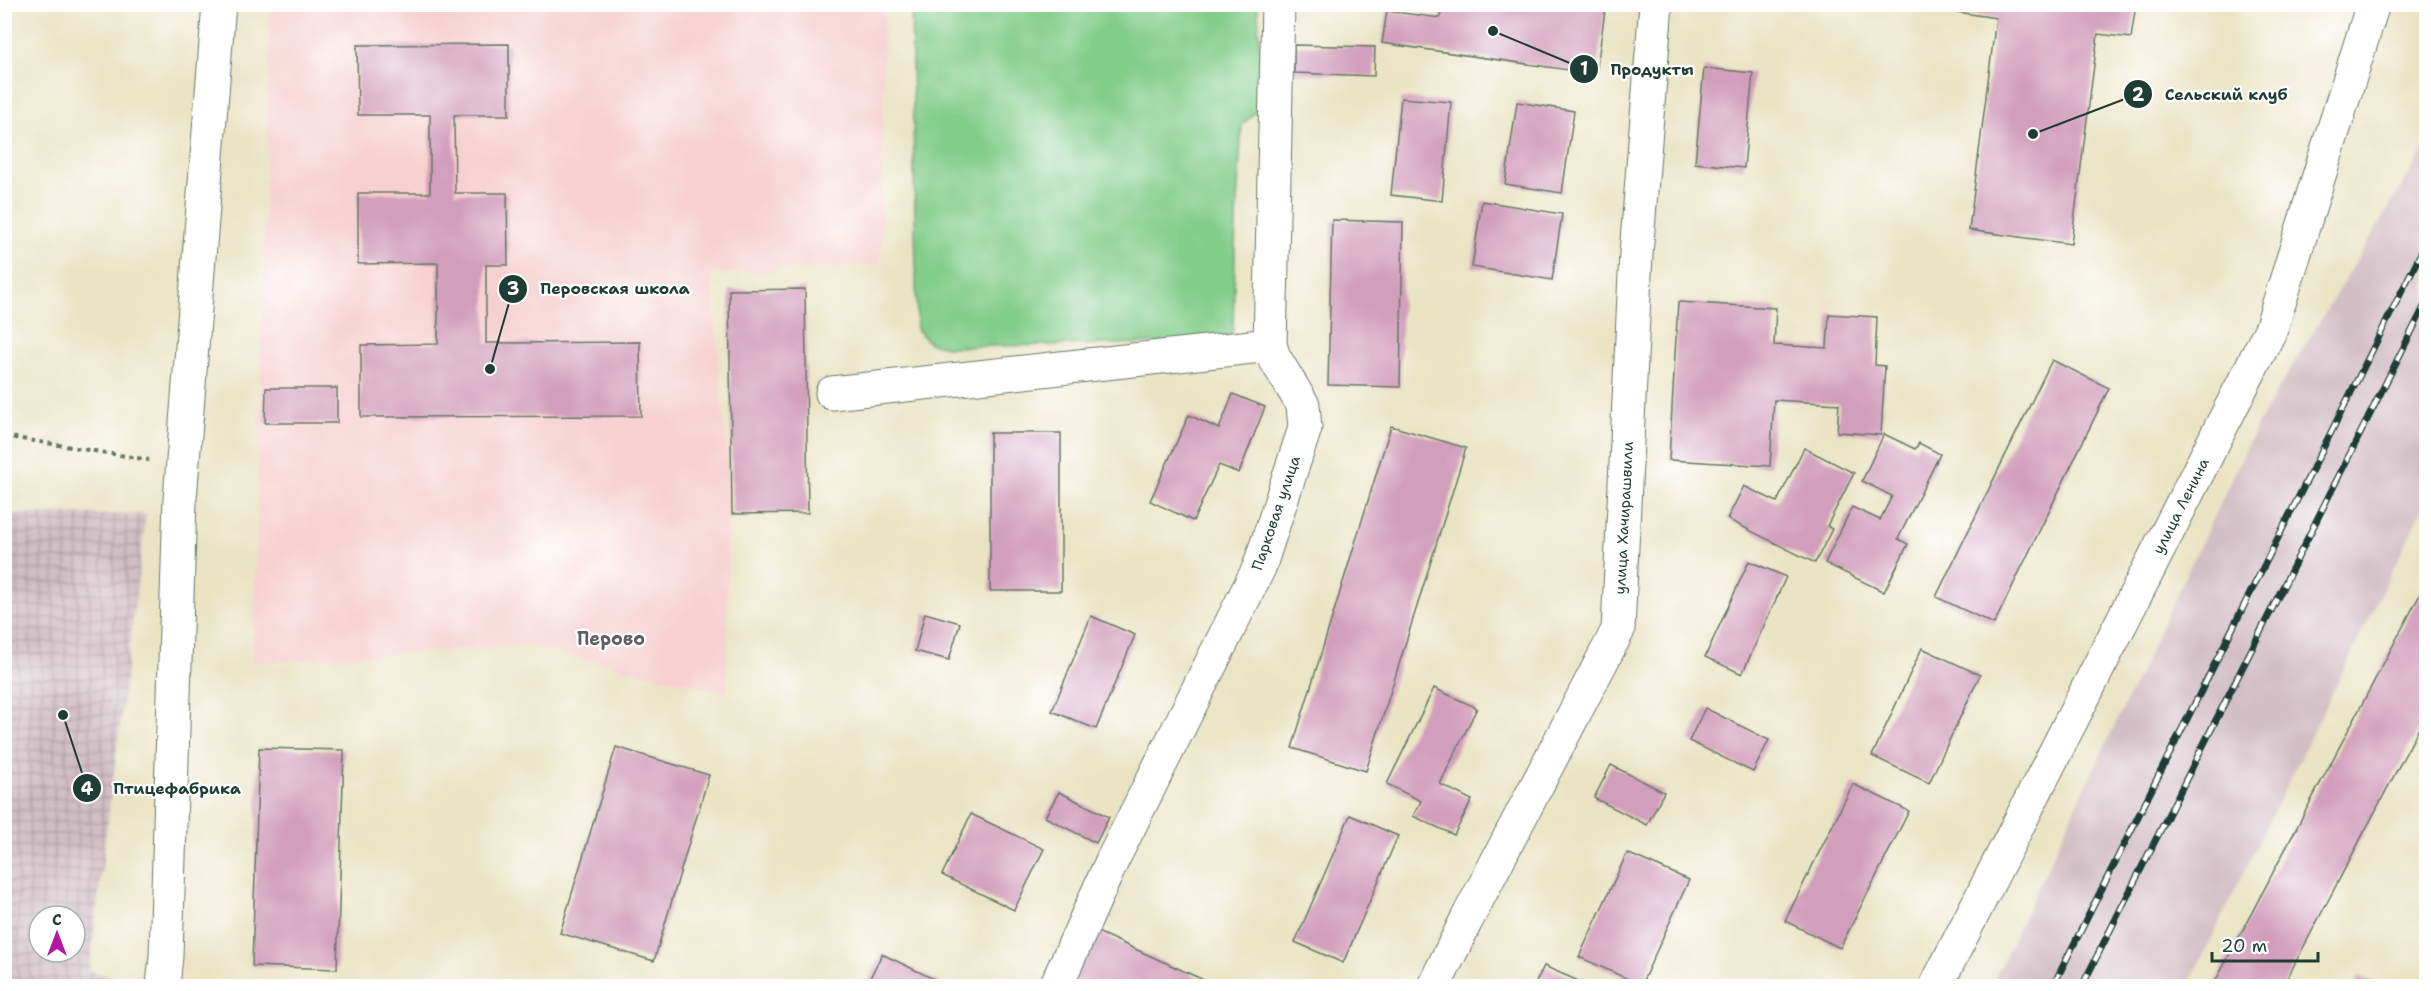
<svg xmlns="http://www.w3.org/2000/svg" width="2431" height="991" font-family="'Shantell Sans',sans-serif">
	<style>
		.built { fill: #f7d0d0 }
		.industrial { fill: url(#industrial-grid); fill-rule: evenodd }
		.railway { fill: #d2bec5 }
		.park { fill: #83cd8b; stroke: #518560; stroke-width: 1.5 }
		.building { fill: #d19ebb }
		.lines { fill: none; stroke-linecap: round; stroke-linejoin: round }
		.minor-casing { stroke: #676; stroke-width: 35 }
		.path { stroke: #676; stroke-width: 4; stroke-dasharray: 4.5 4.5; stroke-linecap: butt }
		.minor { stroke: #fff; stroke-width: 33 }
		.rail-casing { stroke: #1f3d34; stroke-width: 7 }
		.rail { stroke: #fff; stroke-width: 4.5; stroke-dasharray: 14; stroke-linecap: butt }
		.labels { text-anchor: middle; stroke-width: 4.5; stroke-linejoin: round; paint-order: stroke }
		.street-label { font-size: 15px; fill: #1f3d34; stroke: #fff }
		.quarter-label { font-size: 18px; font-weight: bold; fill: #5d5f63; stroke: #fff }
		.leader { fill: none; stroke: #1f3d34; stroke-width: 2 }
		.callout-dot { fill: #1f3d34; stroke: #fff; stroke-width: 2 }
		.mark-label { font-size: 18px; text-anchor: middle; font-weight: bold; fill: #fff }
		.callout-label { font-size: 16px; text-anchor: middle; font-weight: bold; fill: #1f3d34; stroke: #fff; stroke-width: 4.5; stroke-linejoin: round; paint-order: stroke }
	</style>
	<defs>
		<pattern id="industrial-grid" width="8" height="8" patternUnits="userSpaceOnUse" patternTransform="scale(1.5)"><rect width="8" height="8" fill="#d2bec5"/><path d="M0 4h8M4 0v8" fill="none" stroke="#aa9ca1"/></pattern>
	</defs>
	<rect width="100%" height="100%" fill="#fff"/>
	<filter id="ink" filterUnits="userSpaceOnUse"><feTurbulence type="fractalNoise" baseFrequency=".0167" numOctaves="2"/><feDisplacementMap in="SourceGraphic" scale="12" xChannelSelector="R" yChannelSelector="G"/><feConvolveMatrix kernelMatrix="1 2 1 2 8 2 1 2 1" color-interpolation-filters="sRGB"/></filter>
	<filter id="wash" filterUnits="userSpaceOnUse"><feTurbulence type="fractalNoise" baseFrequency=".008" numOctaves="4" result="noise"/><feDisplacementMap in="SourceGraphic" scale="24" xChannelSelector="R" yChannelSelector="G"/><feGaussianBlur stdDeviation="1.35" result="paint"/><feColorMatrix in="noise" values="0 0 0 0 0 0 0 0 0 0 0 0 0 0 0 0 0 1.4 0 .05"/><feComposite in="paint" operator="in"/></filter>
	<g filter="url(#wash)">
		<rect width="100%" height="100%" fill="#eae4c4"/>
		<path class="built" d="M270,5H884L881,264L711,274L728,465L727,692L524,645L253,663Z"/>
		<path class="industrial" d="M5,514H146L89,971L114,977L113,986H5ZM39,916H75V952H39Z"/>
		<path class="railway" d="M2426,146V502L2188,986H1991L2258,423Z"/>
		<path class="park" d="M911,5H1258L1261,106L1242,125L1236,217L1233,332L1217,342L947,347L929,343L917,329Z"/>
		<g id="blocks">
			<g class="building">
				<path d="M1442,4H1606L1596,74L1382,43L1387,11L1440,18Z"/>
				<path d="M1904,4H2136L2131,38L2098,34L2071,244L1969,230L1996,18Z"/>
				<path d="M509,44V115H454L455,193H507L508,265H486V343L640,342L641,416L361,417V345L438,344V263L358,264V193H430V115H358L357,45Z"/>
				<path d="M1294,45L1375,47L1374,76L1294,73Z"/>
				<path d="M1704,68L1753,73L1744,168L1695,163Z"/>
				<path d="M1401,98L1451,102L1442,201L1391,195Z"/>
				<path d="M1517,102L1574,111L1562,193L1505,184Z"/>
				<path d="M1482,201L1562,214L1552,280L1472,267Z"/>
				<path d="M1332,220L1403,222L1400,387L1328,385Z"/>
				<path d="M805,289L808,513L732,514L729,290Z"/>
				<path d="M1678,302L1776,308L1774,345L1827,348L1829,314L1877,317L1875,365L1885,366L1881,435L1837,432L1839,404L1774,400L1770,466L1669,460Z"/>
				<path d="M2052,360L2109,388L1994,624L1936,597Z"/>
				<path d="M266,388H337V423H265Z"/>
				<path d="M1233,394L1265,407L1239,473L1219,465L1193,521L1150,501L1189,415L1219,429Z"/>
				<path d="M1391,426L1466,448L1366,771L1292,748Z"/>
				<rect x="990" y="433" width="71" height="158"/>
				<path d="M1884,434L1915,449L1919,443L1940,454L1898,539L1908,544L1884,592L1825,563L1852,507L1880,520L1892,496L1862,481Z"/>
				<path d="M1804,448L1854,473L1827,526L1832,529L1815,563L1727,519L1744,486L1777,502Z"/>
				<path d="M1749,561L1786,577L1742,674L1705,657Z"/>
				<path d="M2426,583V715L2283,986H2213Z"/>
				<path d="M925,613L960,623L949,660L915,651Z"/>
				<path d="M1091,616L1135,635L1096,729L1052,711Z"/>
				<path d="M1922,648L1980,675L1929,783L1872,756Z"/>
				<path d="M1434,688L1477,708L1440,784L1472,800L1454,835L1413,816L1421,801L1387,784Z"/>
				<path d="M1705,708L1769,740L1753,772L1689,741Z"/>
				<path d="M616,747L709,775L654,961L560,933Z"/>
				<path d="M259,748L344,750L337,969L252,966Z"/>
				<path d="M1611,765L1664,792L1647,825L1594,798Z"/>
				<path d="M1853,784L1909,811L1840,948L1785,921Z"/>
				<path d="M1059,792L1109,817L1096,843L1045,817Z"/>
				<path d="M971,814L1044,849L1014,910L942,875Z"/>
				<path d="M1350,815L1398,836L1343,963L1295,942Z"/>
				<path d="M1627,853L1689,880L1641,985L1579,957Z"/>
				<path d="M1093,930L1217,986H1067Z"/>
				<path d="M882,954L940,982L938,986H866Z"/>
				<path d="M1544,966L1590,986H1534Z"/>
				<path d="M2359,976L2383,986H2355Z"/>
			</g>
		</g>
	</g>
	<g filter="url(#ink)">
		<use href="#blocks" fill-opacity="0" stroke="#676" stroke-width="1.5"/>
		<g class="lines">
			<g class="minor-casing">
				<g id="minor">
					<path d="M832,393L1270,345"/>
					<path d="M163,986L166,956L180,499L219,4"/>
					<path d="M1056,986L1112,861L1259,568L1305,428L1303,405L1274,357L1270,345L1278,4"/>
					<path d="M1434,986L1467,919L1618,630L1636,254L1656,4"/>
					<path d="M1936,986L2271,329L2373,4"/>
				</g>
			</g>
			<path class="path" d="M4,436L149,460"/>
			<use href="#minor" class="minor"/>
			<g class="rail-casing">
				<g id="rail">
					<path d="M2053,986L2426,243"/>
					<path d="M2082,986L2426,303"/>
				</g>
			</g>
			<use href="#rail" class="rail"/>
		</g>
	</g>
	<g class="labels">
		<g class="street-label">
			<text transform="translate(2181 506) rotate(-63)" y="5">улица Ленина</text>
			<text transform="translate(1276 513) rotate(-71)" y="5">Парковая улица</text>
			<text transform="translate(1624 518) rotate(-87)" y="5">улица Хачирашвили</text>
		</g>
		<g class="quarter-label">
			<text x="611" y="645">Перово</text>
		</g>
	</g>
	<path class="leader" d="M1493 31L1584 69M2033 134L2138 94M490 369L513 289M63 715L87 788"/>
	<g class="callout-dot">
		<circle cx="1493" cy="31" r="6"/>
		<circle cx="2033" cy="134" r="6"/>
		<circle cx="490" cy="369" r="6"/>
		<circle cx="63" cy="715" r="6"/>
		<circle cx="1584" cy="69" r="15"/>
		<circle cx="2138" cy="94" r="15"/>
		<circle cx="513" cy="289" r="15"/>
		<circle cx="87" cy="788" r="15"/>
	</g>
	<g class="mark-label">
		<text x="1584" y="75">1</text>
		<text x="2138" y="101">2</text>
		<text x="513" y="295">3</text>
		<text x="87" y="795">4</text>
	</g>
	<g class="callout-label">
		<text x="1652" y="75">Продукты</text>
		<text x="2226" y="100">Сельский клуб</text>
		<text x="615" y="294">Перовская школа</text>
		<text x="177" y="794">Птицефабрика</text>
	</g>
	<rect width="2431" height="991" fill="none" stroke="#fff" stroke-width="24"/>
	<g transform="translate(57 934)"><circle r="28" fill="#ffffff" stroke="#a5b1ae" stroke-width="1.5"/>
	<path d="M0-4.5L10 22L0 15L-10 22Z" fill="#b5179e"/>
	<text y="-9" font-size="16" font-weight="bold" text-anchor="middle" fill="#1f3d34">С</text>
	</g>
	<path d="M2212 952v9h106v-9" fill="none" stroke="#1f3d34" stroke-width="3"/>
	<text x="2221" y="952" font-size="18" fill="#1f3d34" stroke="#ffffff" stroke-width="4.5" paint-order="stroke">20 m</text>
</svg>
